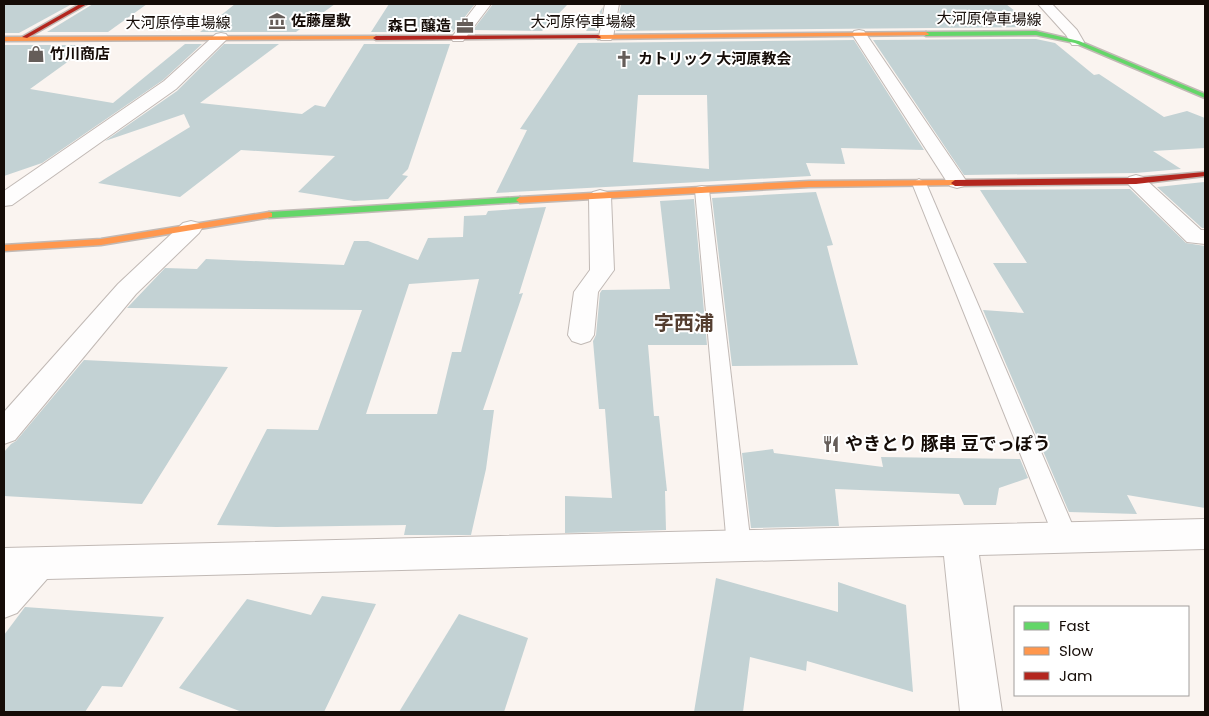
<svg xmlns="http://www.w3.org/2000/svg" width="1209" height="716" font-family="Poppins,'Noto Sans JP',sans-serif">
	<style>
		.building { fill: #c3d2d4; fill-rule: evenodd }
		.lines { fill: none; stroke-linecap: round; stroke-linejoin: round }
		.lane-casing { stroke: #c1b9b5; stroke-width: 2 }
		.street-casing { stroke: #c1b9b5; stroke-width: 2 }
		.fast-casing { stroke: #c1b9b5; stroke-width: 3 }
		.slow-casing { stroke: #c1b9b5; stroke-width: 3 }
		.jam-casing { stroke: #c1b9b5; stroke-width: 3 }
		.lane { fill: #fefdfd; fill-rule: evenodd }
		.street { fill: #fefdfd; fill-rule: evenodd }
		.fast { fill: #63d668; fill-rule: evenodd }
		.slow { fill: #ff974d; fill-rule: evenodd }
		.jam { fill: #b3261e; fill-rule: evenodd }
		.labels { text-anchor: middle; stroke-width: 4; stroke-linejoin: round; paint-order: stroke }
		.far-street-label { font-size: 15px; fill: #150c07; stroke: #fff }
		.far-poi-label { font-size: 15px; font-weight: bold; fill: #150c07; stroke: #fff; text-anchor: start }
		.poi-label { font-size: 18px; font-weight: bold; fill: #150c07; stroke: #fff; text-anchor: start }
		.quarter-label { font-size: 20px; font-weight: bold; fill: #543e30; stroke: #fff }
	</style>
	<rect width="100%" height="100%" fill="#faf4f0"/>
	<g class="building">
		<path d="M20,4H72L19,33H4V5Z"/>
		<path d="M93,4H147L108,32H47Z"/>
		<path d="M235,4H335L296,32H200Z"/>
		<path d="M389,4H475L453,32H371Z"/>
		<path d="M493,4H568L542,31L473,30Z"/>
		<path d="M621,4H1006L1035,27L616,31Z"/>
		<path d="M603,7L598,31H586Z"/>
		<path d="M1036,39L1055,43L1094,75L1099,74L1164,117L1187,111L1205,118V148L1153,151L1181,169L1136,173L964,175L873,40Z"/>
		<path d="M854,40L924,150L841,148L845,164L806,163L811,176L496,193L527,130L520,129L578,43ZM638,95H707L709,169L633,162Z"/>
		<path d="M185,44H202L163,80L42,163L4,176V45H91L30,89L113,103Z"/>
		<path d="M224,44H279L200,103L302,114L315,105L325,107L364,44H450L408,169L402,175L408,176L388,199L354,201L298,192L335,156L241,150L180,197L98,183L190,127L184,114L105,141L177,91Z"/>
		<path d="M1204,182L1205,183V228H1202L1157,187Z"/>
		<path d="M1130,189L1186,243L1205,246V508L1127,495L1137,514L1069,512L983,310L1024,313L993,263H1027L980,190Z"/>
		<path d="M816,192L833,245L827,246L858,365L732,366L712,198Z"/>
		<path d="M694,199L707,345H648L654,416H659L667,491H665L666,530L565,533V496L612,498L605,409H599L593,341L596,335L600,293L602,290L670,289L660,201Z"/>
		<path d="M546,207L519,294L523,293L483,410H494L486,469L471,535H404L406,525L276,527L217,525L267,429L318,430L362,310L127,308L165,268L197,269L206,259L344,265L354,241H368L418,260L428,238L463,237L464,216L486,215L488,211ZM479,279L461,352H452L437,414H366L409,284Z"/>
		<path d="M84,360L228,367L142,504L4,496V452L11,444L16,441Z"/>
		<path d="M773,449L774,453L883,467L881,457L1020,459L1028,478L999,488L996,505H964L959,494L835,489L839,526L751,528L742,453Z"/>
		<path d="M716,578L838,612V582L906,605L913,692L807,661L806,671L750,657L743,712H694Z"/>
		<path d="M322,596L376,604L324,712H242L179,688L247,599L311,615Z"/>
		<path d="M25,607L164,617L122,687L102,686L85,712H4V635Z"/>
		<path d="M459,614L528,638L504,712H399Z"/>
	</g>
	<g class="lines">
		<g class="lane-casing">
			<g id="lane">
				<path d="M919,179L926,183L1078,538L1074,545L1066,548L1058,545L1054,538L912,183Z"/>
				<path d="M702,186L707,187L709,190L751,546L747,553L739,557L731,553L727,546L695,190L697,187Z"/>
			</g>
		</g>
		<g class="street-casing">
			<g id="street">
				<path d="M477,4H491L463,41H453L451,38Z"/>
				<path d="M605,4H619L613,37L611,40H601L599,37Z"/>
				<path d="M1038,4H1052L1077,30L1084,42L1082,45H1072L1066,35Z"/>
				<path d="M859,30L864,31L967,182L964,186L957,188L950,186L947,182L852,34L854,31Z"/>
				<path d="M221,33L226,34L228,37L226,40L176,89L12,205L4,206V191L164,81L216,34Z"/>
				<path d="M1136,175L1143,177L1201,230H1205V244L1187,242L1129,185L1126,181L1129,177Z"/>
				<path d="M600,190L607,192L611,196L614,270L598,292L594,335L590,341L581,344L572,341L568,335L574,292L590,270L589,196L593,192Z"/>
				<path d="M191,221L199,223L202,228L199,233L136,294L15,440L4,444V412L118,284L183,223Z"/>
				<path d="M1205,519V549L979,555L1002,712H960L944,556L47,579L17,613L4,618V548Z"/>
			</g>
		</g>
		<g class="fast-casing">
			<g id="fast">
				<path d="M1036,31L1079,41L1205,94V98L1075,43L1036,35L926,36L923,34L926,32Z"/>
				<path d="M520,197L524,200L523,202L269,218L265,215L269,212Z"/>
			</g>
		</g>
		<g class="slow-casing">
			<g id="slow">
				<path d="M926,32L929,34L928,35L598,39L595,37L598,35Z"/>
				<path d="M376,36L379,38L378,39L4,41V37Z"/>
				<path d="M955,180L959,183L958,185L809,187L520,203L516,200L520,197L809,181Z"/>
				<path d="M269,212L272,213V217L101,245L4,251V245L101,239Z"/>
			</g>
		</g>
		<g class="jam-casing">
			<g id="jam">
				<path d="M80,4H87L27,38L22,37Z"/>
				<path d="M598,35L601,37L600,38L376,40L373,38L376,36Z"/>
				<path d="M1205,172V176L1136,184L955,186L951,183L955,180L1136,178Z"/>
			</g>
		</g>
		<use href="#lane" class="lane"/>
		<use href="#street" class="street"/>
		<use href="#fast" class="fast"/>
		<use href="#slow" class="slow"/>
		<use href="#jam" class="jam"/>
	</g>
	<defs>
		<g id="museum-bare" transform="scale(1.35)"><path d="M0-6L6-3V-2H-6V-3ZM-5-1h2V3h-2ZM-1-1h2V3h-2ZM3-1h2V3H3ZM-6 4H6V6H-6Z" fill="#655d59" stroke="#fff" stroke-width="2.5" paint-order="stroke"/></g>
		<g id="office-bare" transform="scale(1.35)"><path d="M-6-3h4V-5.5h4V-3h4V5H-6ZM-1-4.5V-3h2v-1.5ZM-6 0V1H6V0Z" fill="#655d59" stroke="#fff" stroke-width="2.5" paint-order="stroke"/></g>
		<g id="shop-bare" transform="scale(1.35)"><path d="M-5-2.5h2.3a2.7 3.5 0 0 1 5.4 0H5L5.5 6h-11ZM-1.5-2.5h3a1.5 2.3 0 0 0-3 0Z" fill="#655d59" stroke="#fff" stroke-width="2.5" paint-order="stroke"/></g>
		<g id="church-bare" transform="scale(1.35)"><path d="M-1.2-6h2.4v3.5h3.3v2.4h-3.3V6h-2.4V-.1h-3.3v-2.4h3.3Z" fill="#655d59" stroke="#fff" stroke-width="2.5" paint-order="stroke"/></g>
		<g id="restaurant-bare" transform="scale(1.35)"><path d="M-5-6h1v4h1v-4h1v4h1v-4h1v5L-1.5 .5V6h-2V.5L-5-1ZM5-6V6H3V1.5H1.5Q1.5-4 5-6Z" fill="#655d59" stroke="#fff" stroke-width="2.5" paint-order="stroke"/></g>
	</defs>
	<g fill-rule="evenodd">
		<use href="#museum-bare" x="277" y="21"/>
		<use href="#office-bare" x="465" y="26"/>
		<use href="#shop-bare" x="36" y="54"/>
		<use href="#church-bare" x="624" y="59"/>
		<use href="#restaurant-bare" x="831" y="444"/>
	</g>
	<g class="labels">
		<g class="far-street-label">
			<text transform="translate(989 19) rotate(1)" y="5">大河原停車場線</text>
			<text x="583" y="27">大河原停車場線</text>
			<text x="178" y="28">大河原停車場線</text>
		</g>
		<g class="far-poi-label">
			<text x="291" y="26">佐藤屋敷</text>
			<text x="451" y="31" text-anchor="end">森巳 醸造</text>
			<text x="50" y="59">竹川商店</text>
			<text x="638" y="64">カトリック 大河原教会</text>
		</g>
		<g class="poi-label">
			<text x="845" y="450">やきとり 豚串 豆でっぽう</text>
		</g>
		<g class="quarter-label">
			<text x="684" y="330">字西浦</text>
		</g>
	</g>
	<rect width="1209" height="716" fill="none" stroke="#150c07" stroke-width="10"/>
	<rect x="1014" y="606" width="175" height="90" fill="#ffffff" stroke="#a19e9c"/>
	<rect x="1024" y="622" width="25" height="8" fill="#63d668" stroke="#a19e9c"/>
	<text x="1059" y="631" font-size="15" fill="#150c07">Fast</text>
	<rect x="1024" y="647" width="25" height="8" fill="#ff974d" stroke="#a19e9c"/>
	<text x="1059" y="656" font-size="15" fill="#150c07">Slow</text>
	<rect x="1024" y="672" width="25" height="8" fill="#b3261e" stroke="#a19e9c"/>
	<text x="1059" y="681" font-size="15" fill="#150c07">Jam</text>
</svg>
